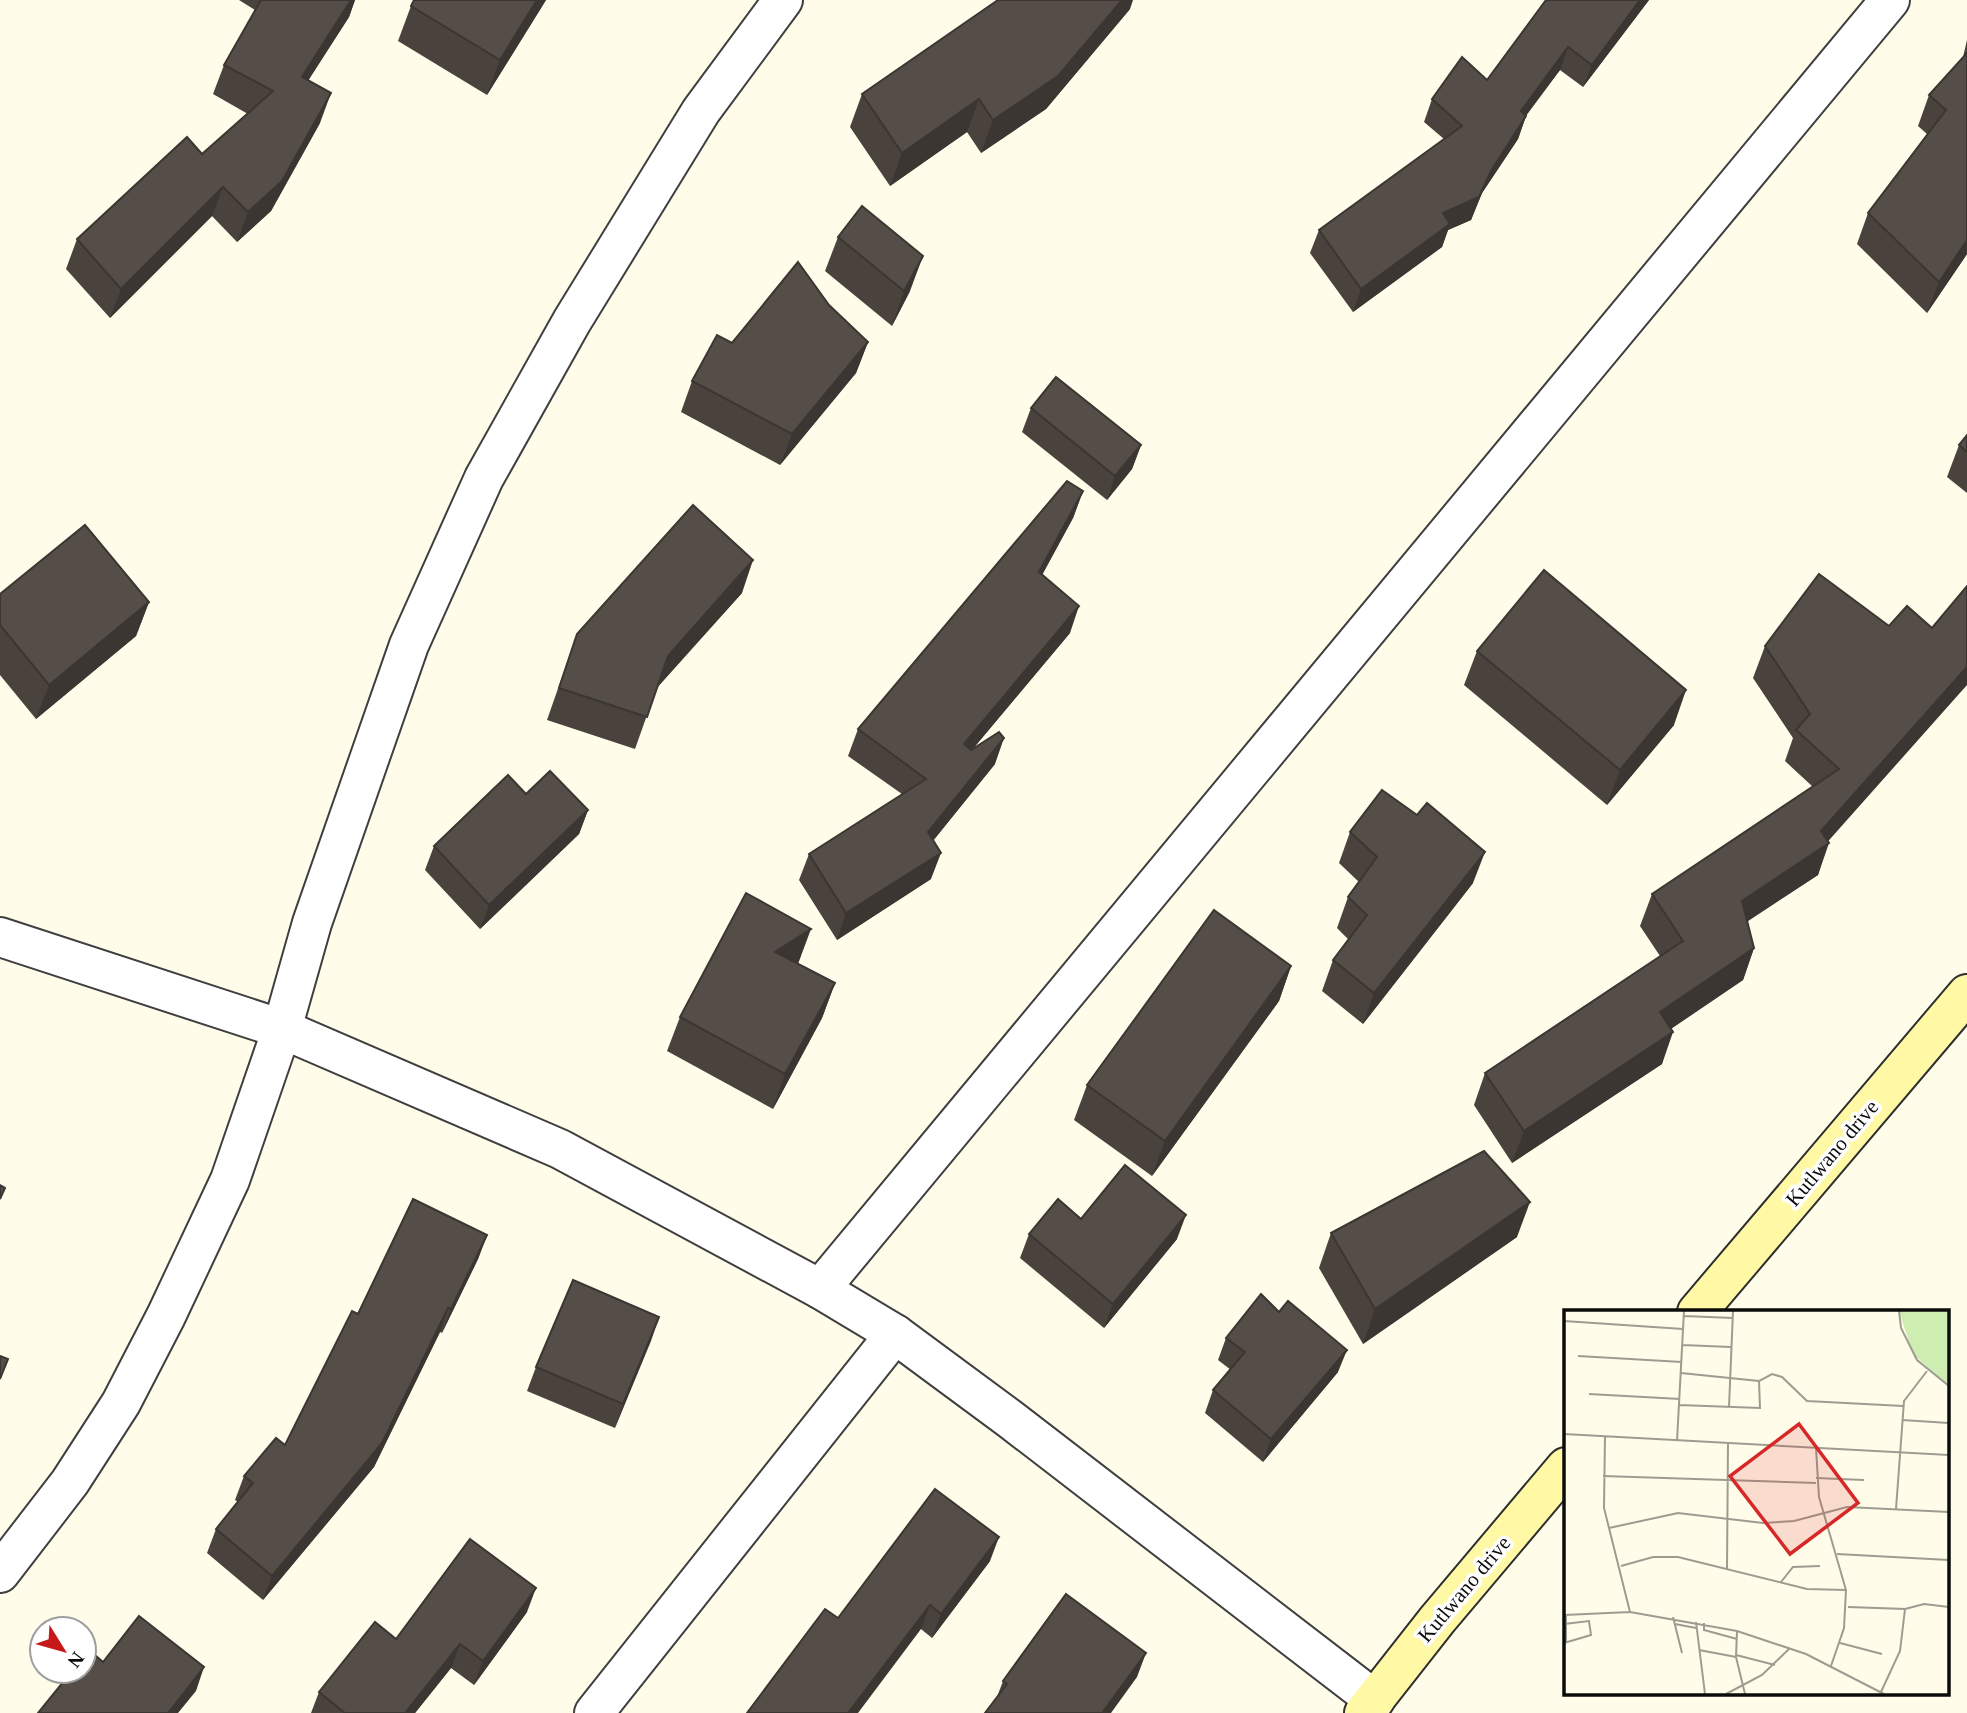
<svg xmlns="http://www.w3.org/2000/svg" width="1967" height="1713" font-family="Georgia,serif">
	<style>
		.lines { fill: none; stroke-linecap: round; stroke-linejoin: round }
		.street-casing { stroke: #3f3f3f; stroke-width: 42 }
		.secondary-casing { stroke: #2e2e2e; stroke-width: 42 }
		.street { stroke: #fff; stroke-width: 38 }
		.secondary { stroke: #fff8a5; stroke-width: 38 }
		.wall { fill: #49423d }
		.shaded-wall { fill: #3c3632 }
		.building { fill: #554d47; stroke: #3c3632; stroke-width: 2 }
		.labels { text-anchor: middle; stroke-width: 7; stroke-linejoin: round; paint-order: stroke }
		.street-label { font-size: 21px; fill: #0c0c0c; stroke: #fff }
		.inset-road { fill: none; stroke: #9e9c91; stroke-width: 2 }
		.view { fill: #d62828; fill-opacity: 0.15; stroke: #d62828; stroke-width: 3.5 }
		.inset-edge { fill: none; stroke: #0c0c0c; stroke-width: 3.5 }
	</style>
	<rect width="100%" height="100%" fill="#fffcea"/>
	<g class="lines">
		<g class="street-casing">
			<g id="street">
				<path d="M0,937L282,1029L560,1149L820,1289L895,1334L1010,1419L1375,1700"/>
				<path d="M820,1289L1890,0"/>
				<path d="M0,1573L70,1482L121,1403L166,1316L230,1180L282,1029L312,923L409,645L484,478L572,321L701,111L783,0"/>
				<path d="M594,1713L895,1334"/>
			</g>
		</g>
		<g class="secondary-casing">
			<g id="secondary">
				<path d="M1697,1312L1967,994"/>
				<path d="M1364,1713L1437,1620L1566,1467"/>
			</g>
		</g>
		<use href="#street" class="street"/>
		<use href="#secondary" class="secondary"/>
	</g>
	<g class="wall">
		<path d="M239,0H355L349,17L308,80L320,123L271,211L237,242L212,216L110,318L66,269L77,239L202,154L248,114L213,94L224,65L255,10Z"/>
		<path d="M546,0L487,95L398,41L411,6Z"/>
		<path d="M1546,0H1649L1583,87L1560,70L1526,116L1518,139L1482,193L1471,220L1448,230L1442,247L1353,312L1310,253L1319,230L1444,139L1424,122L1432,99L1487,80Z"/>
		<path d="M1130,9L1046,109L981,153L967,132L890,186L850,127L862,94Z"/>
		<path d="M1967,40V254L1927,313L1857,244L1868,213L1927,134L1918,126L1929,95L1963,57Z"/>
		<path d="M838,237L910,291L892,326L825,271Z"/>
		<path d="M829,305L868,342L856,373L780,465L681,412L692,381L732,343Z"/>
		<path d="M1031,408L1141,445L1132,469L1107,500L1022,432Z"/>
		<path d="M1967,435V493L1947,477L1959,445Z"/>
		<path d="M1083,491L1073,518L1042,575L1070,633L972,750L995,764L933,841L931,879L837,940L799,880L809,854L902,794L848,756L858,729Z"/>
		<path d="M742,593L657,687L635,749L547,720L577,634Z"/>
		<path d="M0,594L149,602L136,636L36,719L0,675Z"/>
		<path d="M1889,626L1828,841L1818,875L1747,921L1754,948L1743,980L1671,1029L1662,1064L1512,1163L1474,1105L1485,1073L1660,956L1640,926L1652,894L1813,787L1785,761L1793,738L1753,678L1765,646Z"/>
		<path d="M1477,651L1674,725L1607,805L1464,685Z"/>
		<path d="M526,794L588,810L579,834L480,929L425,870L434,846Z"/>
		<path d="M1350,832L1473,883L1363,1024L1322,991L1333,960L1348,939L1337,928L1348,897L1359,882L1339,863Z"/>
		<path d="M798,964L835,983L822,1018L773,1109L667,1051L680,1017Z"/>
		<path d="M1291,966L1279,1001L1152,1176L1074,1120L1087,1085Z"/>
		<path d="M1081,1219L1177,1239L1104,1328L1020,1258L1029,1234Z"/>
		<path d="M1331,1233L1517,1237L1363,1344L1319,1268Z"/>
		<path d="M487,1235L478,1259L442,1333L440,1332L374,1467L263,1600L207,1553L216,1529L238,1502L235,1500L244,1476L285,1445L358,1314Z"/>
		<path d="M659,1317L615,1428L527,1391L536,1367Z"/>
		<path d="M1226,1338L1338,1372L1263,1462L1205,1413L1213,1390L1231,1370L1218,1360Z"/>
		<path d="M990,1561L932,1638L921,1629L838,1618Z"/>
		<path d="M527,1612L474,1685L451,1668L415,1713H311L319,1692L396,1639Z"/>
		<path d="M1137,1677L997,1697L1003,1681Z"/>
	</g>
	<g class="shaded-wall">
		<path d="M351,0H355L349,17L292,106L302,77Z"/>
		<path d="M537,0H546L487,95L500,60Z"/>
		<path d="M1122,0H1133L1130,9L1046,109L981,153L993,120Z"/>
		<path d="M1640,0H1649L1583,87L1592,65Z"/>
		<path d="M1568,47L1560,70L1512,133L1521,111Z"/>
		<path d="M331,93L320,123L271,211L237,242L248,212Z"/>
		<path d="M979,99L967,132L890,186L902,153Z"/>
		<path d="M1526,116L1518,139L1482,193L1471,220L1448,230L1442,247L1353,312L1361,289L1491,171Z"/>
		<path d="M223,187L212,216L110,318L121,289Z"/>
		<path d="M1967,240V254L1927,313L1939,282Z"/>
		<path d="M923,256L910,291L892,326L904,291Z"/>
		<path d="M868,342L856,373L780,465L792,434Z"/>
		<path d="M1141,445L1132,469L1107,500L1115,476Z"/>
		<path d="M1083,491L1073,518L1029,599L1039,572Z"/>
		<path d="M753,560L742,593L656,689L668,656Z"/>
		<path d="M149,602L136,636L36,719L49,685Z"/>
		<path d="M1079,606L1070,633L955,770L964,744Z"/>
		<path d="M1967,667V685L1823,847L1829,843L1818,875L1730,933L1742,901L1821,831Z"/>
		<path d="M1686,690L1674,725L1607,805L1620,770Z"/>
		<path d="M1004,738L995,764L918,859L928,832Z"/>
		<path d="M588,810L579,834L480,929L489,905Z"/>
		<path d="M1485,852L1473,883L1363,1024L1374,993Z"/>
		<path d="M941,853L931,879L837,940L846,913Z"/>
		<path d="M811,929L798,964L775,952Z"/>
		<path d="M1754,948L1743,980L1648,1044L1660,1012Z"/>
		<path d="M1291,966L1279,1001L1152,1176L1165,1141Z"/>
		<path d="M835,983L822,1018L773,1109L785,1074Z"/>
		<path d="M1673,1032L1662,1064L1512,1163L1524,1131Z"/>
		<path d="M1530,1202L1517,1237L1363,1344L1375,1309Z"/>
		<path d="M1186,1215L1177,1239L1104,1328L1113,1304Z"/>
		<path d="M487,1235L478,1259L442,1333L451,1309Z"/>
		<path d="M448,1308L440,1332L374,1467L263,1600L272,1576Z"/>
		<path d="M659,1317L651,1341L615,1428L623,1404Z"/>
		<path d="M1347,1350L1338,1372L1263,1462L1271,1439Z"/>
		<path d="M999,1537L990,1561L932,1638L941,1614Z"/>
		<path d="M536,1588L527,1612L474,1685L483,1661Z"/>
		<path d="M930,1605L921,1629L858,1713H848Z"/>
		<path d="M460,1644L451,1668L415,1713H405Z"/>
		<path d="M1146,1653L1137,1677L1111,1713H1102Z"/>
		<path d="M204,1667L196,1691L178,1713H168Z"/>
	</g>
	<g class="building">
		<path d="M261,0H351L302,77L331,93L282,181L248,212L223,187L121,289L77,239L187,137L202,154L273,91L224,65Z"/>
		<path d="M414,0H537L500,60L411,6Z"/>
		<path d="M998,0H1122L1058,76L993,120L979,99L902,153L862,94Z"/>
		<path d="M1546,0H1640L1592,65L1568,47L1521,111L1526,116L1491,171L1479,197L1443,213L1450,224L1361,289L1319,230L1462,126L1432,99L1462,57L1487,80Z"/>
		<path d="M1967,53V240L1939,282L1868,213L1946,110L1929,95Z"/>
		<path d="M862,206L923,256L904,291L838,237Z"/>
		<path d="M798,262L829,305L868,342L792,434L692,381L717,335L732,343Z"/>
		<path d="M1056,377L1141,445L1115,476L1031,408Z"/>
		<path d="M1967,435V452L1959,445Z"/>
		<path d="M1067,481L1083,491L1039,572L1079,606L964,744L971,750L999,732L1004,738L928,832L941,853L846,913L809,854L926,779L858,729Z"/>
		<path d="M693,505L753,560L668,656L647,717L559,688L577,634Z"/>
		<path d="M85,525L149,602L49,685L0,625V594Z"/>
		<path d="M1544,570L1686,690L1620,770L1477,651Z"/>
		<path d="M1819,574L1889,626L1907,606L1932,628L1967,586V667L1821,831L1829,843L1742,901L1754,948L1660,1012L1673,1032L1524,1131L1485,1073L1683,941L1652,894L1839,769L1796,730L1810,714L1765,646Z"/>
		<path d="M550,771L588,810L489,905L434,846L508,775L526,794Z"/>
		<path d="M1382,790L1417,815L1427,803L1485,852L1374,993L1333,960L1367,915L1348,897L1377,857L1350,832Z"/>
		<path d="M746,893L811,929L775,952L835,983L785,1074L680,1017Z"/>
		<path d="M1214,910L1291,966L1165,1141L1087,1085Z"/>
		<path d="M1484,1151L1530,1202L1375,1309L1331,1233Z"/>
		<path d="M1125,1165L1186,1215L1113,1304L1029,1234L1058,1199L1081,1219Z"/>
		<path d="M0,1185L5,1188L0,1199Z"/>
		<path d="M413,1199L487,1235L451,1309L448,1308L382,1443L272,1576L216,1529L253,1483L244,1476L276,1438L285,1445L352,1311L358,1314Z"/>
		<path d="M573,1280L659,1317L623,1404L536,1367Z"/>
		<path d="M1261,1294L1279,1312L1288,1301L1347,1350L1271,1439L1213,1390L1245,1352L1226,1338Z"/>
		<path d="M0,1356L8,1359L0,1379Z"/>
		<path d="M935,1489L999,1537L941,1614L930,1605L848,1713H747L825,1609L838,1618Z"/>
		<path d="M470,1539L536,1588L483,1661L460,1644L405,1713H345L319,1692L375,1622L396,1639Z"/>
		<path d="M1066,1594L1146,1653L1102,1713H985L1007,1684L1003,1681Z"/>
		<path d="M139,1616L204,1667L168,1713H38L72,1671H84V1656L89,1650L103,1662Z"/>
	</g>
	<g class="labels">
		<g class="street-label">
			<text transform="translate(1832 1153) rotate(-50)" y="7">Kutlwano drive</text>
			<text transform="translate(1464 1589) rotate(-50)" y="7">Kutlwano drive</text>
		</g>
	</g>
	<g transform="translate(1564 1310)">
		<rect width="385" height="385" fill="#fffcea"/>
		<path d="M335,1H385V76L349,44Z" fill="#ceedb0"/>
		<path class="inset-road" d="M335,1L337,18L353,50L385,76M120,6L169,8M0,11L119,19M118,35L167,37M14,46L118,52M117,63L195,71M25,84L116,89M115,95L196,98L195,71L208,64L218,67L243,91L339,96M165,97L169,1M338,110L385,113M0,124L385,145M41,126L40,198L66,302M113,131L120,1M252,138L255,187L282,280L280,318L267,356M39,166L252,173M252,168L300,170M332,199L340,91L363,61M45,218L114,203L199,213L230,211L283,197L385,202M273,244L385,250M57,256L89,247H114L243,279L282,280M163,259L164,133M217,272L229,257L256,256M284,297L341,299L336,341L317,382M341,299L360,294L385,297M0,305L66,302L173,321L242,344L320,384M109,307L118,343M132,312L141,384M140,313V320L173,329M0,314L25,311L27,325L0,333M111,314L132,318M173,321L172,347L181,384M2,333V305M276,333L318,344M135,340L172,347M172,345L211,355M162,384L198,365L226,338"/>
		<path class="view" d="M235,114L294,193L226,244L166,166Z"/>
		<rect width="385" height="385" class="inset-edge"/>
	</g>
	<g transform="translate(63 1650) rotate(127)"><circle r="33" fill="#ffffff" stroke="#9e9e9e" stroke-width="2"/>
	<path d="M0-5L12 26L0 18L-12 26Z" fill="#c7181a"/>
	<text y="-10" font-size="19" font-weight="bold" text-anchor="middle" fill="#0c0c0c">N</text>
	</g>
</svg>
